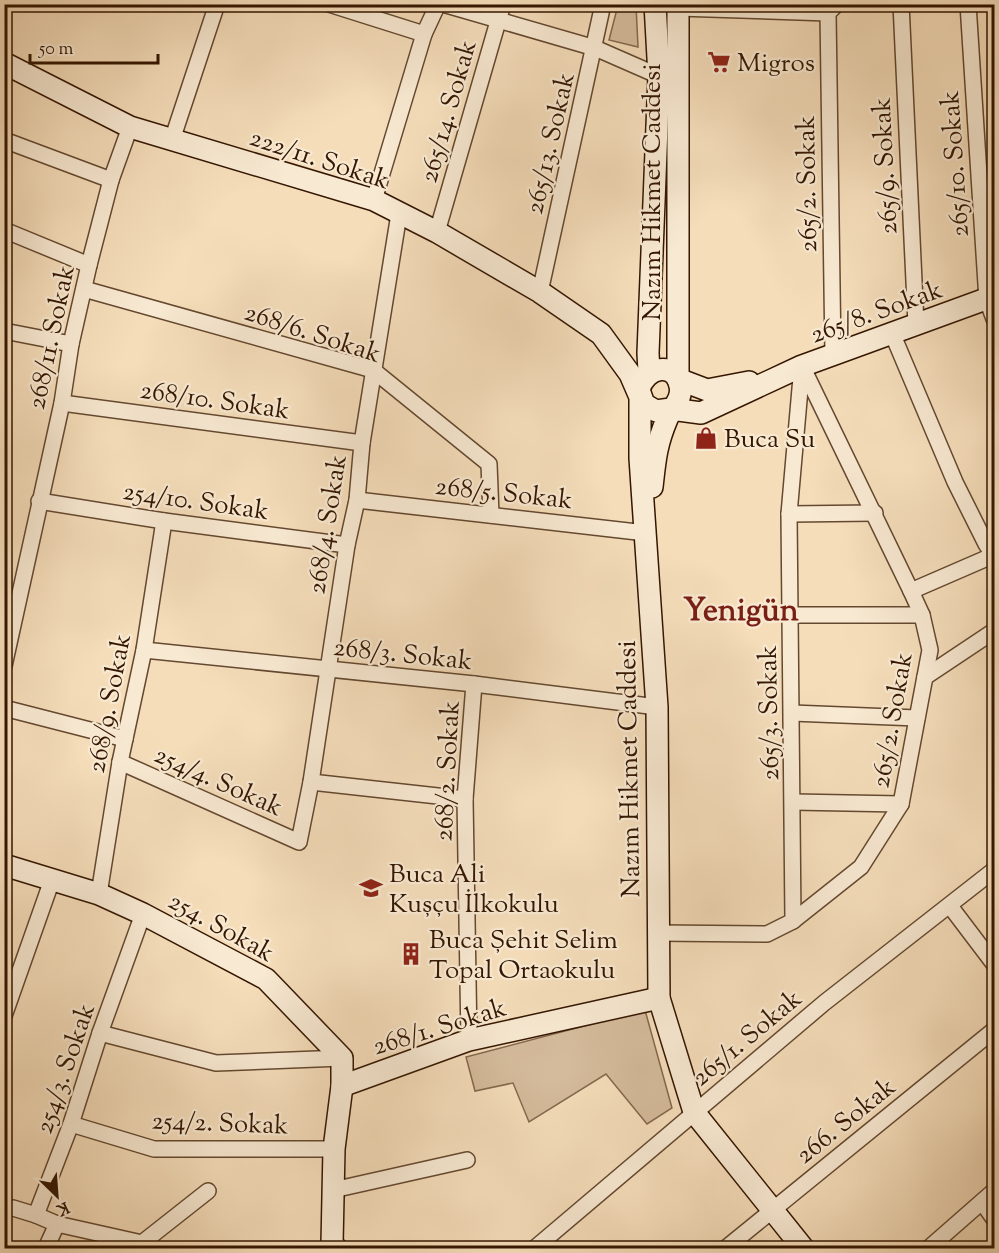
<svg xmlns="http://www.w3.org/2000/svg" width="999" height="1253" font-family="'Sorts Mill Goudy',serif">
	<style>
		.green { fill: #d4bb9b; stroke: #84684e; stroke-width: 1.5 }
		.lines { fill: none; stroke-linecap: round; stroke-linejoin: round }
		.street-casing { stroke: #64482f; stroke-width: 18 }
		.secondary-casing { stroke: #341601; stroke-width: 24 }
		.street { stroke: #f8e9d2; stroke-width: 15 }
		.secondary { stroke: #f8e9d2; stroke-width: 21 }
		.labels { text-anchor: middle; stroke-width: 4.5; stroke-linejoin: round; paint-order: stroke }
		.poi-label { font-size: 26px; fill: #341601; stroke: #f8e9d2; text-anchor: start }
		.street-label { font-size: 26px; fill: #341601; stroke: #f8e9d2 }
		.district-label { font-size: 32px; font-weight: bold; fill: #7a1f14; stroke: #f8e9d2 }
	</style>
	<rect width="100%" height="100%" fill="#f5ddba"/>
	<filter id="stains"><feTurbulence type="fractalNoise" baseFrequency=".00333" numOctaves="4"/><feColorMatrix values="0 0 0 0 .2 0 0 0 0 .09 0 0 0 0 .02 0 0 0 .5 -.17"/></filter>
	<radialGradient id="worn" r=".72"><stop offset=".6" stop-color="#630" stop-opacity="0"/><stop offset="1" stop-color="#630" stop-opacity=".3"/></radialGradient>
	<g class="green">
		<path d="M618,5H636L638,47L609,40Z"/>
		<path d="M645,1010L672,1108L647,1124L606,1074L529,1122L513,1083L475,1091L466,1057Z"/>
	</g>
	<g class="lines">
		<g class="street-casing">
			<g id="street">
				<path d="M329,4L424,34"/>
				<path d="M443,4L595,48L659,76"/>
				<path d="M901,4L916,324"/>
				<path d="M968,4L987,300L994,319"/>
				<path d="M678,8L828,13"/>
				<path d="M4,140L111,180"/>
				<path d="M172,140L217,4"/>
				<path d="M374,200L424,34L438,4"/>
				<path d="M4,230L89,265"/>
				<path d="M437,232L503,4"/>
				<path d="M84,289L373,370L489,464L491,515"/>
				<path d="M540,292L603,4"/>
				<path d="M4,331L71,344"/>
				<path d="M892,333L955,482L986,544L994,556"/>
				<path d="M833,355L828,13L837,4"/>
				<path d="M62,403L362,443"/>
				<path d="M357,500L646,533"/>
				<path d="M39,501L164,521L347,545"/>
				<path d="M789,514L875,513"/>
				<path d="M911,591L994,555"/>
				<path d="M791,615H922"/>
				<path d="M144,650L474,684L657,707"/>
				<path d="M4,666L62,403L71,344L89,265L111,180L130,127"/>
				<path d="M925,677L994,631"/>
				<path d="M4,708L125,739"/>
				<path d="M792,713L917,718"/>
				<path d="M120,762L299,842L311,782L347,545L357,500L362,443L399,214"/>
				<path d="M311,782L465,799"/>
				<path d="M793,802L901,804"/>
				<path d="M99,894L120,762L144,650L164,521"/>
				<path d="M950,906L994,964"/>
				<path d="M793,921L861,867L901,804L930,650L922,615L911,591L802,366"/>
				<path d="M657,933L767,934L793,921L789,514L802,366"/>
				<path d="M4,1016L52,880"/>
				<path d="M100,1033L216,1063L342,1058"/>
				<path d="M469,1040L465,799L474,684"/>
				<path d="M71,1124L154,1149H334"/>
				<path d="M333,1190L467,1160"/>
				<path d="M982,1202L994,1219"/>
				<path d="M13,1208L36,1215L71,1124L100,1033L143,914"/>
				<path d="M36,1215L57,1224L142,1243L208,1191"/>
				<path d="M46,1248L57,1224"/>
				<path d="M535,1248L824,1003L994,870"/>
				<path d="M726,1248L994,1030"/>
				<path d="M929,1248L994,1191"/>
			</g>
		</g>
		<g class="secondary-casing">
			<g id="secondary">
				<path d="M678,4V379"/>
				<path d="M4,63L130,127L374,200L437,232L540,292L601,334L630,374L640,397V458L657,707L659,998L694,1112L803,1248"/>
				<path d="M649,372L648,353L659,76L655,4"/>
				<path d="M678,379L707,390L749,382"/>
				<path d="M652,487C655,460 656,445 667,419C672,408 683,399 680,386C676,361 645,366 639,390L644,404L656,411L671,409L701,413L802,366L994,296"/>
				<path d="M4,865L99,894L143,914L266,979L342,1058V1086L334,1149L332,1244L336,1248"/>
				<path d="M342,1086L469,1040L659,998"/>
			</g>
		</g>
		<use href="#street" class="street"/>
		<use href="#secondary" class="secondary"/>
	</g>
	<defs>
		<g id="supermarket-bare" transform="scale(1.8)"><path d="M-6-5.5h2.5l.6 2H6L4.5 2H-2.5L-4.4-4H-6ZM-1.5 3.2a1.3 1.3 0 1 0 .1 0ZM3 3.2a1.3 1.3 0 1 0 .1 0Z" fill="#8f2418" stroke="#f8e9d2" stroke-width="2.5" paint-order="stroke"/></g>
		<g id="shop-bare" transform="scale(1.8)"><path d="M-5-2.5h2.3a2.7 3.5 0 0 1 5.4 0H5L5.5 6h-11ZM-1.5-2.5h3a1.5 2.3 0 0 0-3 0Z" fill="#8f2418" stroke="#f8e9d2" stroke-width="2.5" paint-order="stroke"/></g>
		<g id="school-bare" transform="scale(1.8)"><path d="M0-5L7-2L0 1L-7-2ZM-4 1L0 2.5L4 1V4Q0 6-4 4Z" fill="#8f2418" stroke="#f8e9d2" stroke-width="2.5" paint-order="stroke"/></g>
		<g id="building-bare" transform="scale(1.8)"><path d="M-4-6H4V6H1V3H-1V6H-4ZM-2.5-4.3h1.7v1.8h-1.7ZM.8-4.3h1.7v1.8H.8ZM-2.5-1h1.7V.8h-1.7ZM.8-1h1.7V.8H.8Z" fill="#8f2418" stroke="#f8e9d2" stroke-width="2.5" paint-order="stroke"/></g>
	</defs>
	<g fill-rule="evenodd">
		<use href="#supermarket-bare" x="719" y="62"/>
		<use href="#shop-bare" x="706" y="438"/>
		<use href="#school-bare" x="371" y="888"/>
		<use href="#building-bare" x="411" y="954"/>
	</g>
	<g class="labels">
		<g class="poi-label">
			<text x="737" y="71">Migros</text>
			<text x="724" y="447">Buca Su</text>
			<text x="389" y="882">Buca Ali<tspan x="389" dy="30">Kuşçu İlkokulu</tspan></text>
			<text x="429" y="948">Buca Şehit Selim<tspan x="429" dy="30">Topal Ortaokulu</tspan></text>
		</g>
		<g class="street-label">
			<text transform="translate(447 111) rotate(-74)" y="9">265/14. Sokak</text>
			<text transform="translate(549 143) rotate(-77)" y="9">265/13. Sokak</text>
			<text transform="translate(320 158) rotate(18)" y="9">222/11. Sokak</text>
			<text transform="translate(954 164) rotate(-94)" y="9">265/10. Sokak</text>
			<text transform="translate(884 166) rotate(-93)" y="9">265/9. Sokak</text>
			<text transform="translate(806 184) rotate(-91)" y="9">265/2. Sokak</text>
			<text transform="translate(651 192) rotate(-90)" y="9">Nazım Hikmet Caddesi</text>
			<text transform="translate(876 311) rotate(-20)" y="9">265/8. Sokak</text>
			<text transform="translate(313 332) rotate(18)" y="9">268/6. Sokak</text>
			<text transform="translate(50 337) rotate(-78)" y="9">268/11. Sokak</text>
			<text transform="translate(215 399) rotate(8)" y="9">268/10. Sokak</text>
			<text transform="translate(504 492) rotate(6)" y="9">268/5. Sokak</text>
			<text transform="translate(196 500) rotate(8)" y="9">254/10. Sokak</text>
			<text transform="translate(326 524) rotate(-81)" y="9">268/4. Sokak</text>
			<text transform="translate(403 653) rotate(6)" y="9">268/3. Sokak</text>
			<text transform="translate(108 703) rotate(-79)" y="9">268/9. Sokak</text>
			<text transform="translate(768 713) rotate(-91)" y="9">265/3. Sokak</text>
			<text transform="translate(891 720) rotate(-80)" y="9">265/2. Sokak</text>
			<text transform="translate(628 769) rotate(-91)" y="9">Nazım Hikmet Caddesi</text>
			<text transform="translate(446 771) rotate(-87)" y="9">268/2. Sokak</text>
			<text transform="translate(219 780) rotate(24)" y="9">254/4. Sokak</text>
			<text transform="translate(222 926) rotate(29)" y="9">254. Sokak</text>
			<text transform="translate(439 1026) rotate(-17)" y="9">268/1. Sokak</text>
			<text transform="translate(746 1037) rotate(-40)" y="9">265/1. Sokak</text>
			<text transform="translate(64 1068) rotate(-71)" y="9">254/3. Sokak</text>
			<text transform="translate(845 1120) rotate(-39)" y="9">266. Sokak</text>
			<text transform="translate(220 1122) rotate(2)" y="9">254/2. Sokak</text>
		</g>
		<g class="district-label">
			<text x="741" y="620">Yenigün</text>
		</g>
	</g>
	<rect width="999" height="1253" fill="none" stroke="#f5ddba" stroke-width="24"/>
	<rect x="6" y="6" width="987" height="1241" fill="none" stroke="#341601" stroke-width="3"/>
	<rect x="12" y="12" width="975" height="1229" fill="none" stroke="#341601" stroke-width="1.5"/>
	<g transform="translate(57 1196) rotate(155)" stroke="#f8e9d2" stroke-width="4.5" paint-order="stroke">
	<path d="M0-4.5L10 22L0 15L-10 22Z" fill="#341601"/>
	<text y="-9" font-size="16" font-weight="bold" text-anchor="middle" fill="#341601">K</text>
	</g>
	<path d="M30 54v9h128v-9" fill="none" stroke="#341601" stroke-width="3"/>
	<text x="39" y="54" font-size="18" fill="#341601" stroke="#f8e9d2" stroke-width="4.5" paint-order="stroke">50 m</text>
	<rect width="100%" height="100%" filter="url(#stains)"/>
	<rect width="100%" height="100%" fill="url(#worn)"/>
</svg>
